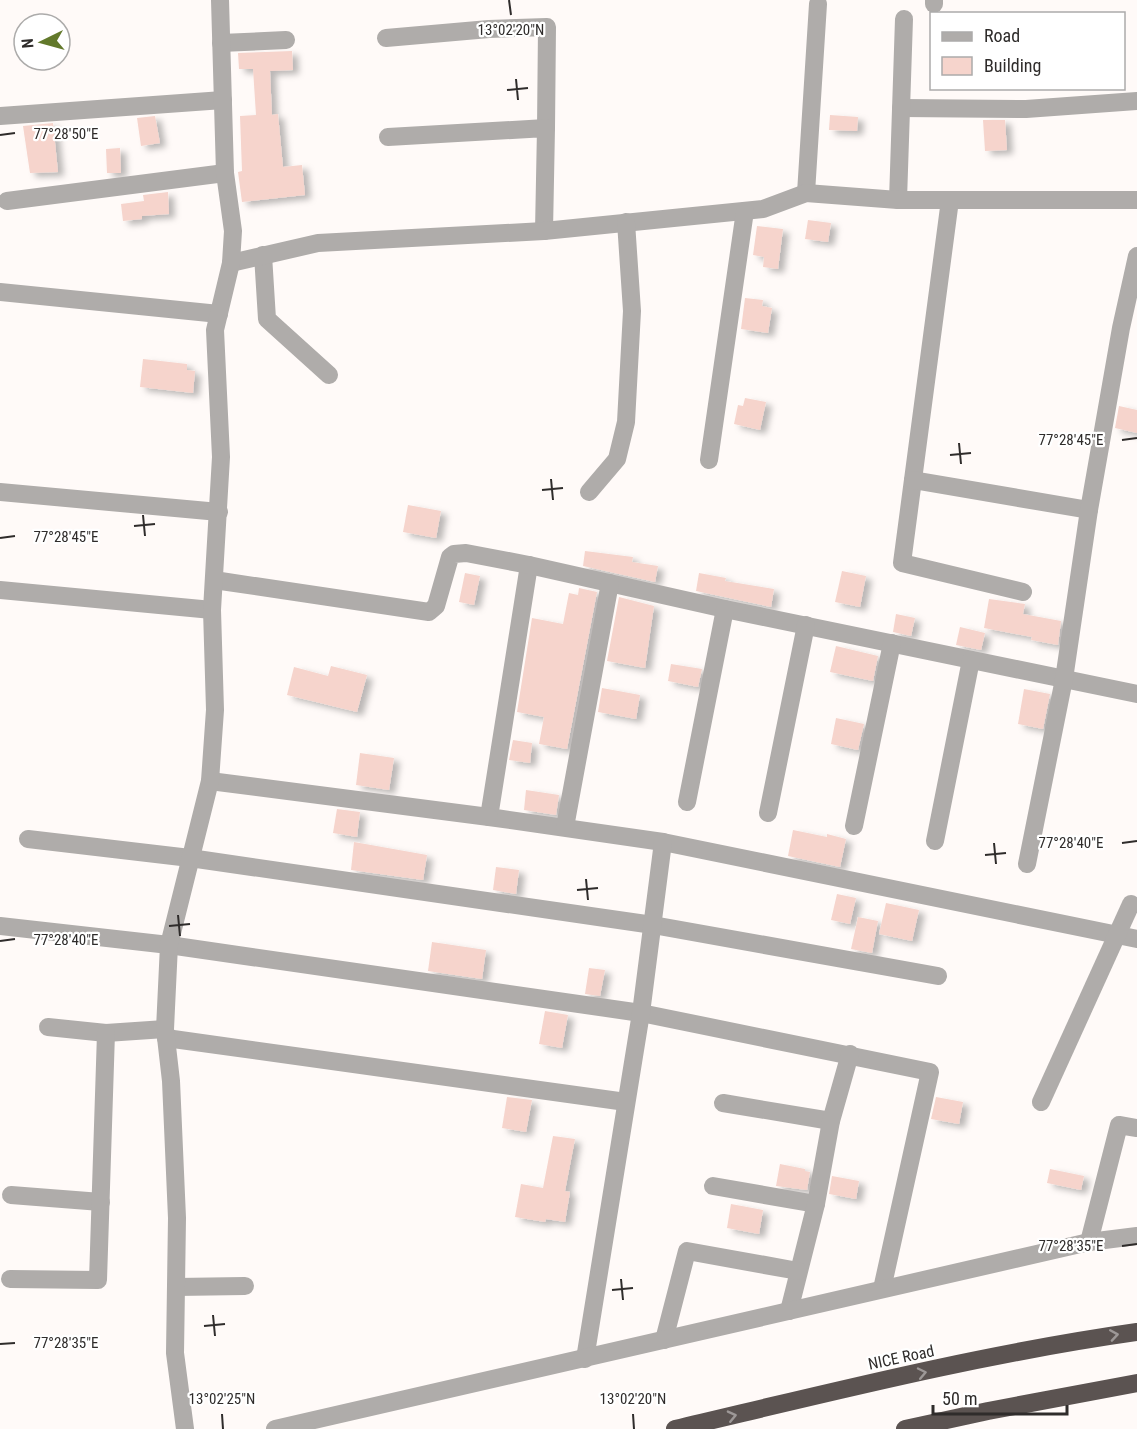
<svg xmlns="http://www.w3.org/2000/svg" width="1137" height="1429" font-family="'Roboto Condensed',sans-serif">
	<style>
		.building { fill: #f6d4cc; filter: url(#shadow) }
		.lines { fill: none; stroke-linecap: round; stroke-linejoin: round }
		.minor { stroke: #afacaa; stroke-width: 18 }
		.highway { stroke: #5b5351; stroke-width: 18 }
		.oneway { stroke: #9d9897 }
		.ticks { fill: none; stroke: #2f2c2b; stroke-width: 2 }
		.labels { text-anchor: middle; stroke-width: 4.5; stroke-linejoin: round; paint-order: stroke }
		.street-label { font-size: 16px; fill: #2f2c2b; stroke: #fff }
		.ticks-label { font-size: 15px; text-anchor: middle; fill: #2f2c2b; stroke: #fff; stroke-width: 4.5; stroke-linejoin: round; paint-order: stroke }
	</style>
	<defs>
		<filter id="shadow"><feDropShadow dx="6" dy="4" stdDeviation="3" flood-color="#0004"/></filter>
	</defs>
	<rect width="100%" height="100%" fill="#fffaf8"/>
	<g class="building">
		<path d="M292,51L293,70L270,71L272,115L278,114L283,167L302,165L305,195L242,202L238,172L242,171L240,116L256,115L253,69H239L238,53Z"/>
		<path d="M830,115L858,117L857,131L829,130Z"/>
		<path d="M155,116L160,143L141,146L137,118Z"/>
		<path d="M983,120H1005L1007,150L985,151Z"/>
		<path d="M53,123L58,172L30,173L23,126Z"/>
		<path d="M120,148L121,173H107L106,149Z"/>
		<path d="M168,192L169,214L142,216V219L123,221L121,204L144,201L143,195Z"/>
		<path d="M808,220L831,223L828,242L805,239Z"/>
		<path d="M757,226L783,229L778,269L763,267L764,257L753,255Z"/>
		<path d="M745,298L763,300L762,306L772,308L768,333L741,329Z"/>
		<path d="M143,359L187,364V370L195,371L193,393L140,387Z"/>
		<path d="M745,398L766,402L760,430L734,424L738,405L743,406Z"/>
		<path d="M1119,406L1137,410V433L1115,428Z"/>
		<path d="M408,505L441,511L436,538L403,532Z"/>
		<path d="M585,551L633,557L632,562L658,566L655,582L583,566Z"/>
		<path d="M842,571L866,576L860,607L835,602Z"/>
		<path d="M465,573L480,576L474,605L459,602Z"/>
		<path d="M699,573L726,578L725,581L774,589L771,607L696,591Z"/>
		<path d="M579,588L597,592L567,749L539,744L544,717L517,712L532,618L563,624L569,593L578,595Z"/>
		<path d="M619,597L654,606L645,668L607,661Z"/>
		<path d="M989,599L1025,604L1023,614L1061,621L1058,645L1031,640L1032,637L984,628Z"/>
		<path d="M896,614L915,618L911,636L893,632Z"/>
		<path d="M960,627L985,633L981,650L956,645Z"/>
		<path d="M836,646L878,656L873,681L830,672Z"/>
		<path d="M671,664L702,669L698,687L668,681Z"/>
		<path d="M331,666L367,675L357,712L287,695L294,667L328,676Z"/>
		<path d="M602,688L640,695L636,719L598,712Z"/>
		<path d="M1024,689L1050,694L1043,729L1018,724Z"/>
		<path d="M836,718L864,724L858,750L831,744Z"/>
		<path d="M513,740L532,743L530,763L509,760Z"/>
		<path d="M360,753L394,758L389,790L356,785Z"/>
		<path d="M526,790L559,795L556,815L524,810Z"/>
		<path d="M337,809L360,812L357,837L333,833Z"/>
		<path d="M793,830L827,837V834L846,839L840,867L788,856Z"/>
		<path d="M354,842L427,855L423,880L351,870Z"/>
		<path d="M496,867L519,870L516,894L493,890Z"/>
		<path d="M837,894L856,898L850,924L831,920Z"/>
		<path d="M886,903L919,910L912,941L879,934Z"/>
		<path d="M858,917L878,921L872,953L851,949Z"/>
		<path d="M432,942L486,950L482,979L428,971Z"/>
		<path d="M589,968L605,970L600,996L585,994Z"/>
		<path d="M545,1011L568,1015L562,1048L539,1044Z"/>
		<path d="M507,1097L532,1100L526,1132L502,1128Z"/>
		<path d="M936,1097L963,1102L959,1124L931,1119Z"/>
		<path d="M553,1136L575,1139L565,1191L570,1192L565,1222L546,1219L545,1222L515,1217L521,1184L543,1188Z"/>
		<path d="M780,1164L805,1169V1171L810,1172L807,1190L776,1186Z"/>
		<path d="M1050,1169L1084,1176L1081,1190L1047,1183Z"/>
		<path d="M832,1176L859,1181L856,1199L829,1194Z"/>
		<path d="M731,1204L763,1210L759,1234L727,1228Z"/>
	</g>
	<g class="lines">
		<g class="minor">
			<path d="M934,4V0"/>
			<path d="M386,38L489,29L547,27L546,128"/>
			<path d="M221,43L286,40"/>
			<path d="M901,108L1026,109L1137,101"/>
			<path d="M0,116L223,100"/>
			<path d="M388,137L546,128L544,231"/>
			<path d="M806,193L818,4"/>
			<path d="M898,200L904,19"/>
			<path d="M950,200L902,563L1023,592"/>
			<path d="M7,201L225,173"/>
			<path d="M263,255L267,319L329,375"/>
			<path d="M231,263L318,243L544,231L763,209L806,193L898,200H1137"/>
			<path d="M0,292L219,314"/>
			<path d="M709,460L745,211"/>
			<path d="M913,480L1089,510"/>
			<path d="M0,492L219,512"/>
			<path d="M589,492L617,459L626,422L632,311L626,222"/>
			<path d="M529,565L489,817L663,842L1137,939"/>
			<path d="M214,580L429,612L436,606L450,557L454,554L466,553L529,565L725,609L1137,694"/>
			<path d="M0,590L212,610"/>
			<path d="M210,781L489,817"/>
			<path d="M687,802L725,609"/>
			<path d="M768,813L806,625"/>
			<path d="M854,826L892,643"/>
			<path d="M565,827L610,583"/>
			<path d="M28,839L190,858L653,925L938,976"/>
			<path d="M935,841L971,660"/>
			<path d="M1027,864L1064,679L1089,510L1121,328L1137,256"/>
			<path d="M0,926L169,945L641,1013L930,1072L882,1289"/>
			<path d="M48,1027L106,1033L165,1029"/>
			<path d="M166,1038L626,1102"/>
			<path d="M1041,1102L1131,904"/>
			<path d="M723,1103L831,1121"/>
			<path d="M713,1186L816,1204"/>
			<path d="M11,1195L101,1202"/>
			<path d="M1089,1242L1119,1125L1137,1128"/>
			<path d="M10,1279L98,1280L106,1033"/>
			<path d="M176,1287L245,1286"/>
			<path d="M789,1311L816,1204L831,1121L850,1054"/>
			<path d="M664,1340L687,1251L798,1271"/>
			<path d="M585,1359L641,1013L663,842"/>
			<path d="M185,1429L175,1353L177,1218L171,1081L165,1029L169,945L210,781L215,710L212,610L221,457L215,330L231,263L233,231L225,173L220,0"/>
			<path d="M275,1429L1089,1242L1137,1236"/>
		</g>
		<g class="highway">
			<path d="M675,1429C828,1393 981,1354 1137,1332"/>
			<path d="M905,1429L988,1411L1137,1383"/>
		</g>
	</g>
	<defs><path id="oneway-chevron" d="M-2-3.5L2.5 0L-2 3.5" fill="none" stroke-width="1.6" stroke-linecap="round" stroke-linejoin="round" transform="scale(1.5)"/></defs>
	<g class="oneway">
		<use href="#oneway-chevron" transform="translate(1114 1335) rotate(-9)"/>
		<use href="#oneway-chevron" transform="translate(922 1373) rotate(-12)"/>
		<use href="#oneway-chevron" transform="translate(732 1416) rotate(-13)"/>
	</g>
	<path class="ticks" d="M509,0L511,15M516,79L518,100M507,90L528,88M0,135L15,133M1122,440L1137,438M959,443L961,464M950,455L971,453M551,479L553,500M542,490L563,488M143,515L145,536M134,526L155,524M0,538L15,536M994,843L996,864M1122,843L1137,841M985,855L1006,853M586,879L588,900M577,890L598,888M178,915L180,936M169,926L190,924M0,941L15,939M1122,1246L1137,1244M621,1279L623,1300M612,1290L633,1288M213,1315L215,1336M204,1326L225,1324M0,1344L15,1343M222,1414L223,1429M633,1414L634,1429"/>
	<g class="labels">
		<g class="street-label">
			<text transform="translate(901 1357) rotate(-12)" y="6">NICE Road</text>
		</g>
	</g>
	<g class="ticks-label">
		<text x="511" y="35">13°02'20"N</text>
		<text x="66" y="139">77°28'50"E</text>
		<text x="1071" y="445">77°28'45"E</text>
		<text x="66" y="542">77°28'45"E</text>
		<text x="1071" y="848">77°28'40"E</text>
		<text x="66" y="945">77°28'40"E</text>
		<text x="1071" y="1251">77°28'35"E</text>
		<text x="66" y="1348">77°28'35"E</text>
		<text x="222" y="1404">13°02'25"N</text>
		<text x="633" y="1404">13°02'20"N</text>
	</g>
	<rect x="930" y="12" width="195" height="78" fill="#ffffff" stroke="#acabaa" stroke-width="1.5"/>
	<rect x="942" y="32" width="30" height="9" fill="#afacaa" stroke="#acabaa" stroke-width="1.5"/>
	<text x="984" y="42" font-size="18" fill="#2f2c2b">Road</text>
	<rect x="942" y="57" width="30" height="18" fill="#f6d4cc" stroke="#acabaa" stroke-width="1.5"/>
	<text x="984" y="72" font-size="18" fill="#2f2c2b">Building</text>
	<g transform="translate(42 42) rotate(265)"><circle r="28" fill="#ffffff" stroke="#acabaa" stroke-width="1.5"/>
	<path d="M0-4.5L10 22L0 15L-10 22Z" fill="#62792b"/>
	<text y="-9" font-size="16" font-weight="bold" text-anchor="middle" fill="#2f2c2b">N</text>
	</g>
	<path d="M933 1405v9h134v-9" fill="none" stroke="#2f2c2b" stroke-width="3"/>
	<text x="942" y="1405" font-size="18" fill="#2f2c2b" stroke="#ffffff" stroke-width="4.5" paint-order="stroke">50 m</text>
</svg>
